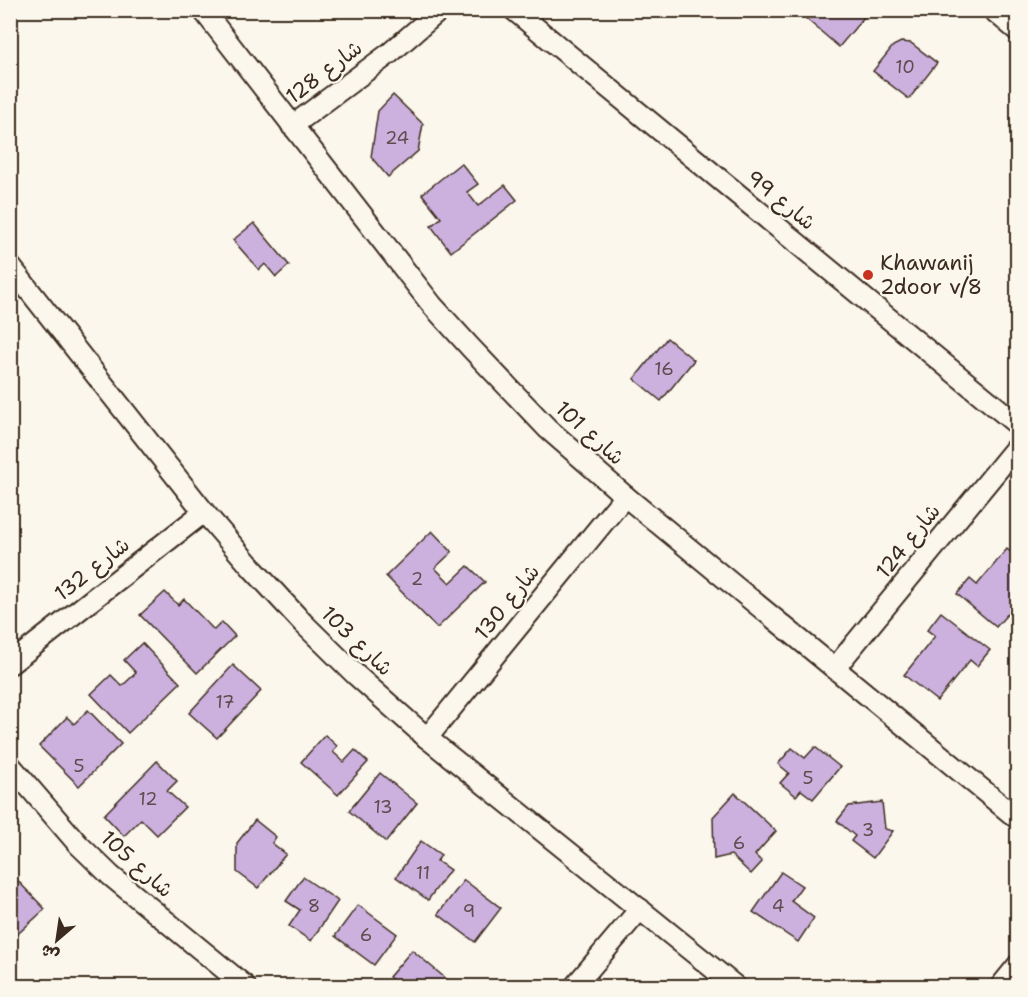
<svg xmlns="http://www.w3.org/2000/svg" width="1028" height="997" font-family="'Shantell Sans','Playpen Sans Arabic',sans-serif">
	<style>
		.building { fill: #ccb1df; stroke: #3b2a1e; stroke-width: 1.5 }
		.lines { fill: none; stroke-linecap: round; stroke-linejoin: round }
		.minor-casing { stroke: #3b2a1e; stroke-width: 24 }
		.minor { stroke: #fbf7ec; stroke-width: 20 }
		.poi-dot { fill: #c8321e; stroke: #fbf7ec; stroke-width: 2 }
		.labels { text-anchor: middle; stroke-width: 4.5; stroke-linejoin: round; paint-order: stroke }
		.number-label { font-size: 18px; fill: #5f4c4e }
		.street-label { font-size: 21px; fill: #3b2a1e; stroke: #fbf7ec }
		.poi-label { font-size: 21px; fill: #3b2a1e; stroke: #fbf7ec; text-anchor: start }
	</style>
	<rect width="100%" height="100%" fill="#fbf7ec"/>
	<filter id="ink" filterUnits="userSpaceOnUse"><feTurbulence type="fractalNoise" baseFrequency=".0167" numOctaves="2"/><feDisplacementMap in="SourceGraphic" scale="12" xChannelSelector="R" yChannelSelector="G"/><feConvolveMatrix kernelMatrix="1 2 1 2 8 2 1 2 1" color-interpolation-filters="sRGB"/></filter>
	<g filter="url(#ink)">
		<g class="building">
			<path d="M809,10H870L839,47L804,17Z"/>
			<path d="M901,42L911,43L937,63L909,99L873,71L893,46Z"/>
			<path d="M393,95L423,124L418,151L388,177L371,157L378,111Z"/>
			<path d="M461,163L478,184L467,192L478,206L505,185L517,200L451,252L431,226L441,218L422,194Z"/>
			<path d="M254,223L289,265L276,277L265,264L259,270L233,240Z"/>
			<path d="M667,338L694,360L661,401L634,379Z"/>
			<path d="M432,531L452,552L435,568L450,583L468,566L485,582L437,628L386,576Z"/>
			<path d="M1007,549L1018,558V602L996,627L957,594L970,579L977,585Z"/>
			<path d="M165,592L178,605L184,599L214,630L222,622L235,636L197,673L140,615Z"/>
			<path d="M941,612L990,650L977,666L970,660L937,701L904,675L935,636L927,630Z"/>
			<path d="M142,643L180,683L128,733L91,694L111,675L122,686L136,673L124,660Z"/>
			<path d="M233,665L261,691L217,738L189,713Z"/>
			<path d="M88,710L121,744L79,786L39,746L67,717L74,724Z"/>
			<path d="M325,735L337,746L333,752L344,762L355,750L368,762L338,795L301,762Z"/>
			<path d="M815,747L840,767L813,799L801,790L796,796L780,783L789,773L778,764L792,748L805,758Z"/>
			<path d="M157,761L177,781L167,791L185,807L157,835L141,819L124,836L104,815Z"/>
			<path d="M380,773L417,803L386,842L349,811Z"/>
			<path d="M735,793L776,831L755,855L762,862L751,874L731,855L714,859L713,817Z"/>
			<path d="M882,802L885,829L893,831L873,858L851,841L855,836L837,821L849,806Z"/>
			<path d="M255,820L276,837L272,843L286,854L258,888L237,872V843Z"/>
			<path d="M421,841L441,855L437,861L450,870L428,900L396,877Z"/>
			<path d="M781,872L802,886L791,901L814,918L798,942L753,912Z"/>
			<path d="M303,877L338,901L311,941L289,926L300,910L286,901Z"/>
			<path d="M15,878L45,909L10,941V882Z"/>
			<path d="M464,880L501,908L475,942L438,914Z"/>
			<path d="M358,905L397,934L374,965L335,936Z"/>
			<path d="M412,950L451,983L448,986H401L389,977Z"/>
		</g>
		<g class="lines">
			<g class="minor-casing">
				<g id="minor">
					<path d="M203,10L432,305L470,347L548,429L625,496L1018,819"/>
					<path d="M514,10L1018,425"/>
					<path d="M993,10L1018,31"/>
					<path d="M292,126L390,53L440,10"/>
					<path d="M10,266L204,512L252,568L303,623L356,675L427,738L735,986"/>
					<path d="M10,664L204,512"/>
					<path d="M835,668L1018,445"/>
					<path d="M427,738L625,496"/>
					<path d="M10,765L78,844L111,876L245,986"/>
					<path d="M575,986L640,909"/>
					<path d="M1001,986L1018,965"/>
				</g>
			</g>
			<use href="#minor" class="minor"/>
		</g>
	</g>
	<circle class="poi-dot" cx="868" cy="275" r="6"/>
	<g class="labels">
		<g class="number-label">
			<text x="905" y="73">10</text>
			<text x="397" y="144">24</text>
			<text x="664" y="375">16</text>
			<text x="417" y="585">2</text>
			<text x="225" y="708">17</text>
			<text x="79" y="772">5</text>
			<text x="808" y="784">5</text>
			<text x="148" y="805">12</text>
			<text x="383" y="813">13</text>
			<text x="868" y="836">3</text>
			<text x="739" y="849">6</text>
			<text x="423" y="879">11</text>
			<text x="314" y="912">8</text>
			<text x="778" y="912">4</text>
			<text x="469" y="917">9</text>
			<text x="366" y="941">6</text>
		</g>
		<g class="street-label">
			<text transform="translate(324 72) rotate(-37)" y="7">شارع 128</text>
			<text transform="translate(781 200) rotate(39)" y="7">شارع 99</text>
			<text transform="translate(590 433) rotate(42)" y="7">شارع 101</text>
			<text transform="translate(908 541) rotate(-51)" y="7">شارع 124</text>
			<text transform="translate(92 569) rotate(-38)" y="7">شارع 132</text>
			<text transform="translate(507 602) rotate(-51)" y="7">شارع 130</text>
			<text transform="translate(357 641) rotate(44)" y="7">شارع 103</text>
			<text transform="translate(137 864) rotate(42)" y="7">شارع 105</text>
		</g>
		<g class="poi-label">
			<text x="880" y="270">Khawanij<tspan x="880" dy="24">2door v/8</tspan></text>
		</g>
	</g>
	<rect width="1028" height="997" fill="none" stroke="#fbf7ec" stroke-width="36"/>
	<rect x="18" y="18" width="992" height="961" fill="none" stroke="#3b2a1e" stroke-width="2" filter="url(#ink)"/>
	<g transform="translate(57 940) rotate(209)" stroke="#fbf7ec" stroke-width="4.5" paint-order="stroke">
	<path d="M0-4.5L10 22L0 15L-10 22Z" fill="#3b2a1e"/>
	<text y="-9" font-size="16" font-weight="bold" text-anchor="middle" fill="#3b2a1e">ش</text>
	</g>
</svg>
